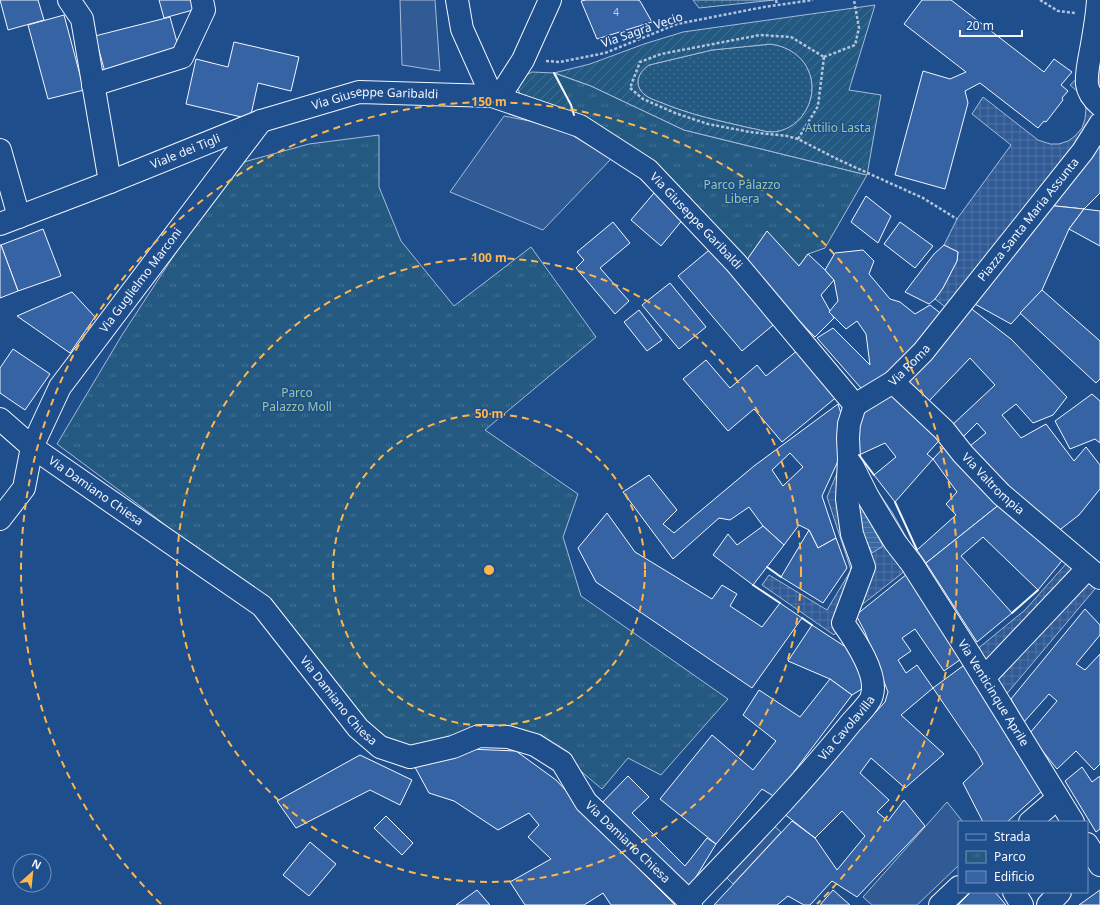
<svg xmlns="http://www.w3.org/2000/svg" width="1100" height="905" font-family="'Noto Sans',sans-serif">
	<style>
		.grass { fill: url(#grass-dots); stroke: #a8bbd7 }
		.park { fill: url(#park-tufts); stroke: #a8bbd7 }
		.garden { fill: url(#garden-furrows); stroke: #a8bbd7; fill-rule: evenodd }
		.parking { fill: #305b95; stroke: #a8bbd7 }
		.plaza { fill: url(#plaza-grid); stroke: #a8bbd7 }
		.water { fill: url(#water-rules); stroke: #a8bbd7 }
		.building { fill: #3563a3; stroke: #f2f6ff; fill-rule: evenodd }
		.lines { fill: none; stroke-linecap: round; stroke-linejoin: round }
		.minor-casing { stroke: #f2f6ff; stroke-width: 24 }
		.path { stroke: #b3c4dc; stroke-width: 2.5; stroke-dasharray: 3 2; stroke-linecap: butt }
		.minor { stroke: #1f4e8c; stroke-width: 22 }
		.wall { stroke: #f2f6ff; stroke-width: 2 }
		.ring { fill: none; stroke: #ffb74d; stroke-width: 2; stroke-dasharray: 7 5 }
		.labels { text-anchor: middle; stroke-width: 3; stroke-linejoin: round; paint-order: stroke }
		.number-label { font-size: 10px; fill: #c3d1e8 }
		.street-label { font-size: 12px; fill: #f2f6ff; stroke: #1f4e8c }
		.park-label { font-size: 12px; fill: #97c8a6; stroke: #1f4e8c }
		.centre { fill: #ffb74d; stroke: #1f4e8c; stroke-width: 2 }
		.ring-label { font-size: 12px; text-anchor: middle; font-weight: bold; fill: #ffb74d; stroke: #1f4e8c; stroke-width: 3; stroke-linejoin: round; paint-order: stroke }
	</style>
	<defs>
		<pattern id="grass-dots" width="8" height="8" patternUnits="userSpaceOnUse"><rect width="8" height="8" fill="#245a82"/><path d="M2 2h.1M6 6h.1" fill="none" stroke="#447295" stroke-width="1.8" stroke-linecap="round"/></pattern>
		<pattern id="park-tufts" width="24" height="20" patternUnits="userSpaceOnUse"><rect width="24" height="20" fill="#245a82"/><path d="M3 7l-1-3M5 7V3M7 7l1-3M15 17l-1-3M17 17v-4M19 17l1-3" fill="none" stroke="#447295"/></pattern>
		<pattern id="garden-furrows" width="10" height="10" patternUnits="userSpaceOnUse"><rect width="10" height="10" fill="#245a82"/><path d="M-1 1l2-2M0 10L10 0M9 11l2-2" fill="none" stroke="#447295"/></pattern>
		<pattern id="plaza-grid" width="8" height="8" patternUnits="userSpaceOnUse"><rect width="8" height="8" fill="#305b95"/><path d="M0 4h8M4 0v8" fill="none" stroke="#4e73a5"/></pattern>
		<pattern id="water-rules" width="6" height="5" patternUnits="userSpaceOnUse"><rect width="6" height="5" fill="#3b69a3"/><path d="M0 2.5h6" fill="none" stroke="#587fb1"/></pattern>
	</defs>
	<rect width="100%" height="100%" fill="#1f4e8c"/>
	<g class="grass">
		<path d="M693,0H774L699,8Z"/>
		<path d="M771,44C790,47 806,58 811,78C817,103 798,132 771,132C765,132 757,129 750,128C720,121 691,115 662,103C655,100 646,98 641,91C634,81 640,71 649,65L712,50Z"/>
	</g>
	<g class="park">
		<path d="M554,73L591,86L684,130L867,175L825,248L808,254L799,266L767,232L744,264L574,115L570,105Z"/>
		<path d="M379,135V187L401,241L454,306L531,247L596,337L485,430L578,494L563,537L581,596L728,699L661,775L628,758L602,789L552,747L451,740L412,746L395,743L375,732L245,588L155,517L57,444L122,335L233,165L309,144Z"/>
	</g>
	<path class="garden" d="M875,5L849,90L881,95L867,175L684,130L591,86L555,73L571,105L574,115L523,99L516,86L519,79L532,72L554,73L590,64L644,44L683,32ZM771,44C790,47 806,58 811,78C817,103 798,132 771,132C765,132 757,129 750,128C720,121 691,115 662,103C655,100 646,98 641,91C634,81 640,71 649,65L712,50Z"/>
	<g class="parking">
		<path d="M400,0H435L440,71L402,65Z"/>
		<path d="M504,116L540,123L570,134L611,159L543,230L450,192Z"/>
		<path d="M947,802L963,822H959V865L917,905H872L863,897Z"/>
		<path d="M766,819L781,832L733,884L719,870Z"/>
	</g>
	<g class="plaza">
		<path d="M1099,65L1100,142L953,313L935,299L943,288L957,261L958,252L944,245L957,219L1011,145L972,114L983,97L1038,140L1050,144H1059L1068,141L1075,136L1082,128L1085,119L1086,109L1085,104L1077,91L1070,85L1088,68Z"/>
		<path d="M856,460L892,512L919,560L850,614L834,635L762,585L769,575L827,610L851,570L827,497L842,461Z"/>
		<path d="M1073,556L1100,583L999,703L970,655L1025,610Z"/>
	</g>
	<path class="water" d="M860,504L883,546L872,553L860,527L854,505Z"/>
	<g class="building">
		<path d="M0,0H38L44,20L8,30Z"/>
		<path d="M159,0H198L200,8L164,18Z"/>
		<path d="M586,0H638L640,1L652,22L597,39L581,1Z"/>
		<path d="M922,0H951L1044,72L1054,59L1072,72L1061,85L1068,91L1062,98L1063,100L1046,122L1044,121L1038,128L980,83L965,91L968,103L945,189L895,175L923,71L950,79L966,72L904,24Z"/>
		<path d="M64,15L84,90L48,99L28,25Z"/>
		<path d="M170,17L180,53L105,72L95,36Z"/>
		<path d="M234,42L299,57L291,91L258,83L250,119L186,104L196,59L228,67Z"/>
		<path d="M1100,142V193L1084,209L1046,205Z"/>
		<path d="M654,193L684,218L661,246L631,220Z"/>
		<path d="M866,196L891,216L878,243L851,222Z"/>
		<path d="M1046,205L1084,209L1069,229L1042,290L1011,324L973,303Z"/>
		<path d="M1084,209L1100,211V246L1069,229Z"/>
		<path d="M613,222L630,243L600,268L629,301L615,314L576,268L584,260L577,252Z"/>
		<path d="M900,222L933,246L915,268L884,244Z"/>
		<path d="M43,229L61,276L18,291L1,245Z"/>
		<path d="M767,231L799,266L808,254L825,270L834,280L821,295L834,318L815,337L744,264Z"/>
		<path d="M0,245H1L18,291L0,298Z"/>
		<path d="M944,245L958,252L957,261L943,288L935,299L929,304L905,292L934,254Z"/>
		<path d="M714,246L778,321L742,351L678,276Z"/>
		<path d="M863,250L874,261L869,274L890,299L900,302L915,314L930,305L944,316L876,387L861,388L817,338L833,328L870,365L866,334L857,321L846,329L829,312L838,301L834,280L825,270L835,253Z"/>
		<path d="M670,283L706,327L679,349L642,305Z"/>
		<path d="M1042,290L1100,341V379L1096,383L1020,313Z"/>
		<path d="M72,292L95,317L70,353L17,316Z"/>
		<path d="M969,307L1011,339L1067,397L1053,415L1033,423L1016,404L1002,415L1021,438L1046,424L1074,461L1086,447L1100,465V489L1079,515L1057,532L965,450L986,433L977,423L960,440L950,427L995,385L970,358L928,402L905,379Z"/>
		<path d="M639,310L662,340L647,351L624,322Z"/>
		<path d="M13,349L50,374L25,410L0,393V368Z"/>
		<path d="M798,350L839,395L782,442L754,409L728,431L683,379L706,360L730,388L757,365L766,376Z"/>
		<path d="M889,385L945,434L927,454L933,459L895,502L874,475L896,457L885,443L859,455L855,420Z"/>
		<path d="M1092,394L1100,401V443L1095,439L1070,449L1055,421Z"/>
		<path d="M838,404L844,423L838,461L822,496L836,538L818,548L809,530L799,525L784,545L763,526L749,507L730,520L719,518L673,559L623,492L649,475L677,510L663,524L674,533L754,466ZM790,453L803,467L783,486L772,470Z"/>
		<path d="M946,445L1005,500L926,563L917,550L956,515L946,504L957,492L933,459Z"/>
		<path d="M1005,500L1065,557L1038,590L983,537L961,556L1012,613L977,642L926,563Z"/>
		<path d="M607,513L635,552L712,599L722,585L737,594L730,606L762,627L780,603L802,618L752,688L596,582L578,548Z"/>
		<path d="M763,526L784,545L753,585L713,555L728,534L737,545Z"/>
		<path d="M809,530L818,548L836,538L847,568L823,603L781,577Z"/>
		<path d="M907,574L964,657L944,671L915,629L902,638L911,651L898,660L906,673L917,665L933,688L901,715L944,754L905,788L871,758L860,773L889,800L877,812L888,821L904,800L925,826L857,897L832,881L810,905H804L788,896L777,905H714L792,821L815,838L837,870L865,836L842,811L815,838L783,813L885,702L888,692L865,632L856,615Z"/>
		<path d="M1085,609L1100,625V635L1076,664L1085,670L1100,654V764L1094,770L1076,751L1057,769L1029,734L1057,701L1049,694L1024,722L1011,699Z"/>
		<path d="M812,625L861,657L868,685L852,695L830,679L788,661Z"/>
		<path d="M967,663L1043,790L1007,822H983L963,783L983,764L978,754L933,688Z"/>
		<path d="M830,679L852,695L775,797L762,789L716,844L660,799L712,735L753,770L776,741L743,715L759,690L800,717Z"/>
		<path d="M468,749L516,751L556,780L644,874L675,905H611L603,893L584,905H525L510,882L551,859L528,837L539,825L529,813L498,830L454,801L429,793L410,758Z"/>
		<path d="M360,755L412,780L400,805L370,790L296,828L277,801Z"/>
		<path d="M1082,767L1092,782L1100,776V829L1096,832L1065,781Z"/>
		<path d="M628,776L649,797L632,813L685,866L707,838L716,844L685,895L598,807Z"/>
		<path d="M386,816L413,843L402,855L374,828Z"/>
		<path d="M310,842L336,864L309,896L283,875Z"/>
		<path d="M477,890L490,905H456Z"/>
		<path d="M833,890L850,905H820Z"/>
		<path d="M1100,890V905H1079Z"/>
		<path d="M971,892H995L1006,905H958Z"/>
	</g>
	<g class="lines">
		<g class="minor-casing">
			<g id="minor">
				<path d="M69,0L82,19L110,182"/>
				<path d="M457,0L462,29L492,96"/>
				<path d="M1098,0C1097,17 1094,33 1091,50C1089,61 1086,73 1087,84C1088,92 1094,100 1100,105"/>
				<path d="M93,85L182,57L204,10L202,0"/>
				<path d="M492,96L505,88L523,60L550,0"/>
				<path d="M0,150L19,217"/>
				<path id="s1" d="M0,224L110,182L261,121L359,92L492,96L580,126L648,170L736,263L855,405"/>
				<path id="s2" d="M893,382L944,430L963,454L1001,494L1100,578"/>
				<path id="s3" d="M855,405L893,382L923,352L1083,151L1100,124"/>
				<path id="s4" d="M0,419L32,447L262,606L358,728L380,747L410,757L453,747L479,736L508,737L535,745L562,762L586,802L689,901L691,905"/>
				<path id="s5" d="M850,461L868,497L895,542L912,564L970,655L1073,822"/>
				<path id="s6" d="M0,519L24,488L32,447L60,387L261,121"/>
				<path d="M984,678L1088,568"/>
				<path d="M1030,822L1058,798"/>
				<path d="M1087,844L1100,865"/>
				<path d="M1014,892L1022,905"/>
				<path id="s7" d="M689,901C744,843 800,786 850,724C855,718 871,702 872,695C878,674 855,640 843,623L864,567L852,534L847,499L849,459L848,438L849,424L855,405"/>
				<path d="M940,905L959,887"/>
				<path d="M1048,905L1060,892"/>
			</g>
		</g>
		<g class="path">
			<path d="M776,0L777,5"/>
			<path d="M1040,0L1058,11L1075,13"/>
			<path d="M824,57L818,106L798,139L839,160L923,198L957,219"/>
			<path d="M824,57L855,45L859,28L854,0"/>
			<path d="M546,61L560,62L605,53L677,24L764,7L813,0"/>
			<path d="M798,139L787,136L750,132L708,124L675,113L643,99L630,88L640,62L661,54L760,35L791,37L824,57"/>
		</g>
		<use href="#minor" class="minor"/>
		<g class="wall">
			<path d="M554,73L571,105L574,115"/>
			<path d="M859,455L874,475"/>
			<path d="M895,502L917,550"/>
			<path d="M767,567L781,577"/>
			<path d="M753,585L780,603"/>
			<path d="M1012,613L1038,590"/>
			<path d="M802,618L812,625"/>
		</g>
	</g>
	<g class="ring">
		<circle cx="489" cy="570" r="156"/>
		<circle cx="489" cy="570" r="312"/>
		<path d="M161 904A468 468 0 1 1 817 904"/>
	</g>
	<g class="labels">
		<g class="number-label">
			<text x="616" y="16">4</text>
		</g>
		<g class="street-label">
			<text transform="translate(642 30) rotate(-19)" y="4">Via Sagrà Vecio</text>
			<text dy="4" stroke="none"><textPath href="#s1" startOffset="398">Via Giuseppe Garibaldi</textPath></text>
			<text dy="4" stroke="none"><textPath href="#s1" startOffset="199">Viale dei Tigli</textPath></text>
			<text dy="4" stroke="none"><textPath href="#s3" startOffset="256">Piazza Santa Maria Assunta</textPath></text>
			<text dy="4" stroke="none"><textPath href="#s1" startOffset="760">Via Giuseppe Garibaldi</textPath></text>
			<text dy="4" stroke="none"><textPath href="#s6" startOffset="281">Via Guglielmo Marconi</textPath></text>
			<text dy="4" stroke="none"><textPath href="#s3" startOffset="68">Via Roma</textPath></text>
			<text dy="4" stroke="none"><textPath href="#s2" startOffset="143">Via Valtrompia</textPath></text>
			<text dy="4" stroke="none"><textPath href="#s4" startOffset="120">Via Damiano Chiesa</textPath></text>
			<text dy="4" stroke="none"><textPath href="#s5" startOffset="273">Via Venticinque Aprile</textPath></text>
			<text dy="4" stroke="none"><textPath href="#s4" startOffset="444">Via Damiano Chiesa</textPath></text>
			<text dy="4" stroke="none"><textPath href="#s7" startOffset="234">Via Cavolavilla</textPath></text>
			<text dy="4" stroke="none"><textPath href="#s4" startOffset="804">Via Damiano Chiesa</textPath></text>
		</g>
		<g class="park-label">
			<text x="838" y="132">Attilio Lasta</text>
			<text x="742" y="189">Parco Palazzo<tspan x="742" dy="14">Libera</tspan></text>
			<text x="297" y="397">Parco<tspan x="297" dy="14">Palazzo Moll</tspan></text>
		</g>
	</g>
	<circle cx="489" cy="570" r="6" class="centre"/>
	<g class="ring-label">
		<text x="489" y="106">150 m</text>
		<text x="489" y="262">100 m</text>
		<text x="489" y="418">50 m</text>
	</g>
	<rect x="958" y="821" width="130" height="72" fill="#1f4e8c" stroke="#7391ba"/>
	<rect x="966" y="834" width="20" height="6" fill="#1f4e8c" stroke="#7391ba"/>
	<text x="994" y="841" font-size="12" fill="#f2f6ff">Strada</text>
	<rect x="966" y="851" width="20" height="12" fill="url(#park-tufts)" stroke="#7391ba"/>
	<text x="994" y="861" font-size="12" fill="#f2f6ff">Parco</text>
	<rect x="966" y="871" width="20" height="12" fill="#3563a3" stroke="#7391ba"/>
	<text x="994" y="881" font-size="12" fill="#f2f6ff">Edificio</text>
	<g transform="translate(32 873) rotate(27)"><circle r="19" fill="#1f4e8c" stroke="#7391ba"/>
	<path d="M0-3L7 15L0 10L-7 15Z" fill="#ffb74d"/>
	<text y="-6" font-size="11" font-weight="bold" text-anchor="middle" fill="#f2f6ff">N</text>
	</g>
	<path d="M960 30v6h62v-6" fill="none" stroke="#f2f6ff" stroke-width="2"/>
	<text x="966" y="30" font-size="12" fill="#f2f6ff" stroke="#1f4e8c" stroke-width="3" paint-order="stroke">20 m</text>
</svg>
